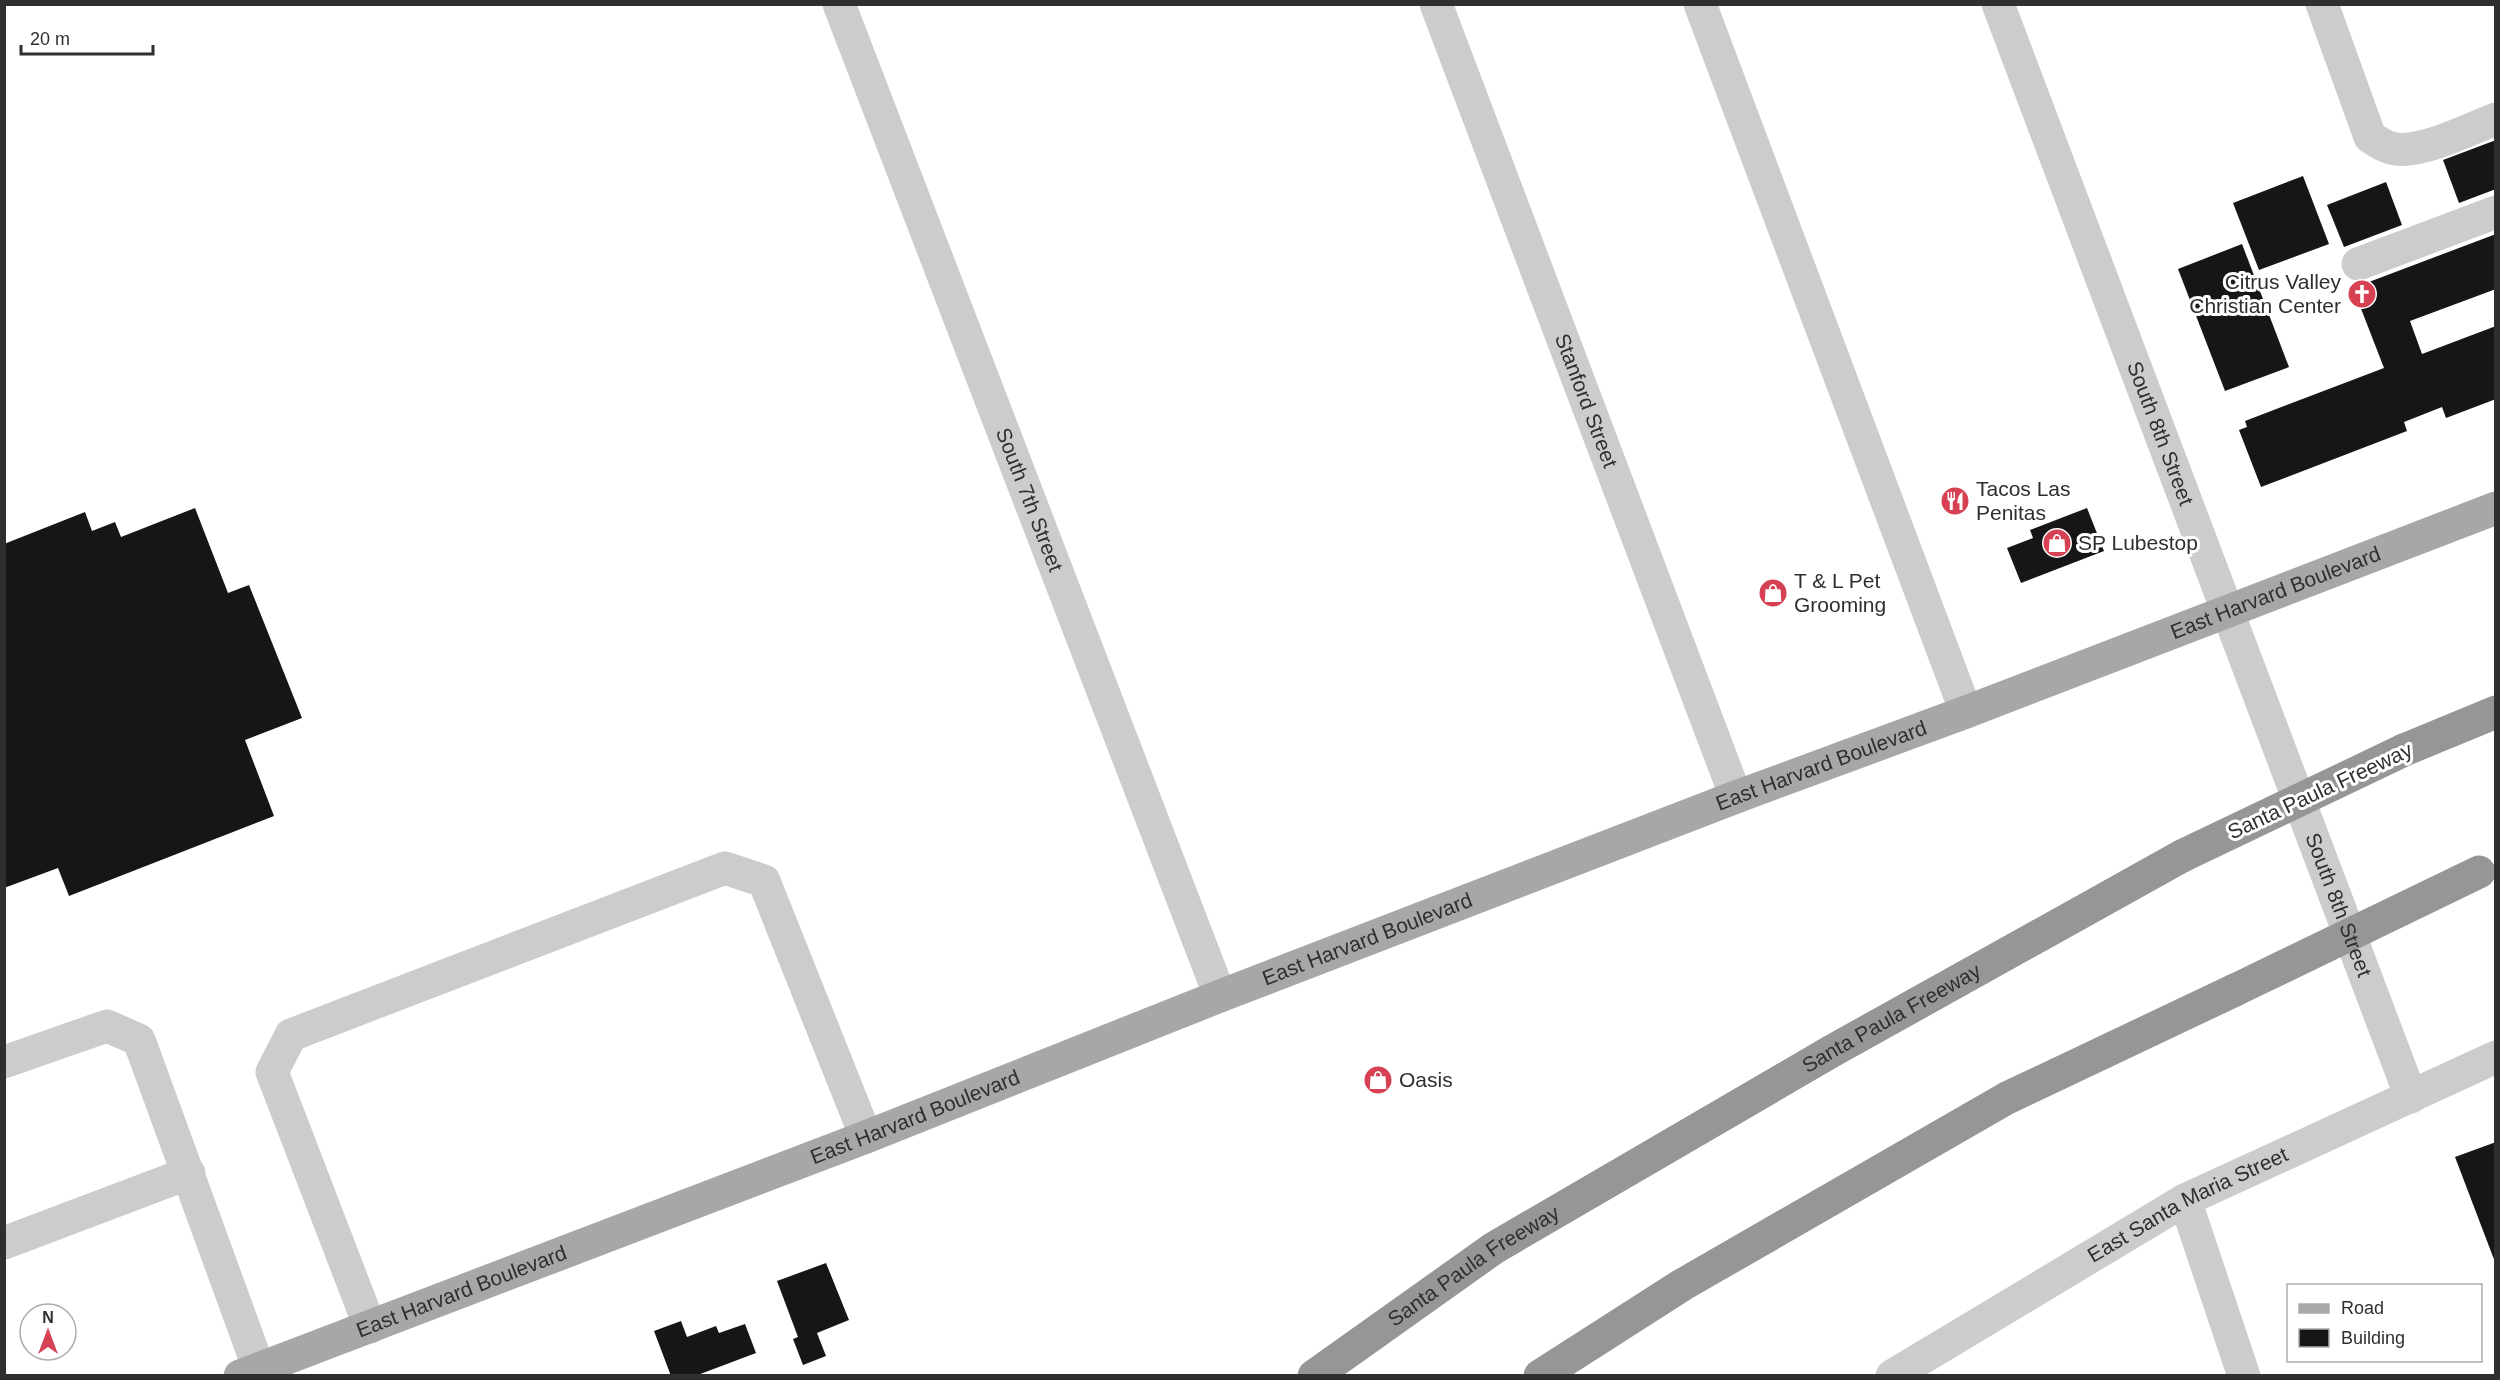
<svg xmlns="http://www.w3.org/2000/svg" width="2500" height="1380" font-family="Helvetica,sans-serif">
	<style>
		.building { fill: #161616 }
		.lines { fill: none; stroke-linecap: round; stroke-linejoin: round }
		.minor { stroke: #ccc; stroke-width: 33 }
		.major { stroke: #a7a7a7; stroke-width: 33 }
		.highway { stroke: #969696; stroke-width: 33 }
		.highway-bridge { stroke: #969696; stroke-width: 33 }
		.labels { text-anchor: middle; stroke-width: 6; stroke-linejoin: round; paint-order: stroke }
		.poi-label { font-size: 21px; fill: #2f2f2f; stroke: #fff; text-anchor: start }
		.street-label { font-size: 21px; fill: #2f2f2f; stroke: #fff }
	</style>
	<rect width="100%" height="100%" fill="#fff"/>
	<g class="building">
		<path d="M2496,140V189L2459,203L2443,160Z"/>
		<path d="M2303,176L2329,244L2259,270L2233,203Z"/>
		<path d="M2386,182L2402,225L2344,247L2327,205Z"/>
		<path d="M2496,234V289L2410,321L2422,354L2496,326V399L2446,418L2442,407L2404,422L2407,431L2261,487L2239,430L2247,427L2245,421L2384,368L2353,288Z"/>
		<path d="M2242,244L2289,367L2225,391L2178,269Z"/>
		<path d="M195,508L228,593L249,585L302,718L245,740L274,816L69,896L58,868L4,888V544L85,512L92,531L115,522L121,537Z"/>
		<path d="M2087,508L2104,551L2021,583L2007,548L2033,538L2030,530Z"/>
		<path d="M2496,1142V1262H2495L2455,1157Z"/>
		<path d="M826,1263L849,1320L817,1333L826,1356L803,1365L793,1339L798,1337L777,1281Z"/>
		<path d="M681,1321L687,1337L716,1326L719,1333L745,1324L756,1353L695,1376H671L654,1331Z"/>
	</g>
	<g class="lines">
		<g class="minor">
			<path id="s1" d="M839,4L1220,996"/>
			<path id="s2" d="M1436,4L1736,797"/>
			<path d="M1700,4L1966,712"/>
			<path id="s3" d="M1998,4L2411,1097"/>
			<path d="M2322,4L2370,137C2378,142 2386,148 2396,149C2423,153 2469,129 2496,119"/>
			<path d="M2358,264L2496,212"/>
			<path d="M4,1062L107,1026L139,1040L259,1369"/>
			<path d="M2185,1200L2244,1376"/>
			<path d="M4,1243L189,1173"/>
			<path d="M370,1327L272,1072L291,1035L725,868L764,881L866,1137"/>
			<path id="s4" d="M1892,1376L2185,1200L2496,1057"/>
		</g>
		<path class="major" id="s5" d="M240,1376L866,1137L1220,996L1736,797L1966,712L2496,508"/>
		<g class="highway">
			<path d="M2404,750L2496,712"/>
			<path id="s6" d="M1314,1376L1494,1248L1832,1051L2182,856"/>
			<path d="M1540,1376L1682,1285L2007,1098L2235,990"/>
		</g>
		<g class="highway-bridge">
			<path d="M2182,856L2404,750"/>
			<path d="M2235,990L2479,872"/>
		</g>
	</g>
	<defs>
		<g id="church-disc" transform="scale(1.5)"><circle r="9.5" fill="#d64154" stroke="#fff"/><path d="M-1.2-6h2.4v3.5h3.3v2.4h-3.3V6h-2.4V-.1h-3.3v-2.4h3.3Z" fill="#fff"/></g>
		<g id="restaurant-disc" transform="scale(1.5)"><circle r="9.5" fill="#d64154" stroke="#fff"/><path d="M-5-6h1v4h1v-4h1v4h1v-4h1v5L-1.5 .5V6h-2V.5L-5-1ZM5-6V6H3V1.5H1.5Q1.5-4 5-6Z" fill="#fff"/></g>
		<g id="shop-disc" transform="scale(1.5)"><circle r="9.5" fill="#d64154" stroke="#fff"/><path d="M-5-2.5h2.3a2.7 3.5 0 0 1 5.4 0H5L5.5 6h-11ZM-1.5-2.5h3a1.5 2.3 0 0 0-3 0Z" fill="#fff"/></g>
	</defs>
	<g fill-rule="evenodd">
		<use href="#church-disc" x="2362" y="294"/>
		<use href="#restaurant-disc" x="1955" y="501"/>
		<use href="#shop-disc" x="2057" y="543"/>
		<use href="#shop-disc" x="1773" y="593"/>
		<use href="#shop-disc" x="1378" y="1080"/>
	</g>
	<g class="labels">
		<g class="poi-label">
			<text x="2341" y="289" text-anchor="end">Citrus Valley<tspan x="2341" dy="24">Christian Center</tspan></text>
			<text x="1976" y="496">Tacos Las<tspan x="1976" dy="24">Penitas</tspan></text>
			<text x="2078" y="550">SP Lubestop</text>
			<text x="1794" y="588">T &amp; L Pet<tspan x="1794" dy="24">Grooming</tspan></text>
			<text x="1399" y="1087">Oasis</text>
		</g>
		<g class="street-label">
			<text dy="7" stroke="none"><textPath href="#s2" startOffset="424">Stanford Street</textPath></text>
			<text dy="7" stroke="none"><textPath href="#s3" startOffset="459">South 8th Street</textPath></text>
			<text dy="7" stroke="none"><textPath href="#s1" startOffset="531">South 7th Street</textPath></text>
			<text dy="7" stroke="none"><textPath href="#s5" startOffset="2181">East Harvard Boulevard</textPath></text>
			<text dy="7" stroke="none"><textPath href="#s5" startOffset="1695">East Harvard Boulevard</textPath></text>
			<text transform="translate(2320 791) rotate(-25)" y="7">Santa Paula Freeway</text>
			<text dy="7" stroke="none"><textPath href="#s3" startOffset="963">South 8th Street</textPath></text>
			<text dy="7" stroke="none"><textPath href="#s5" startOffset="1209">East Harvard Boulevard</textPath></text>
			<text dy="7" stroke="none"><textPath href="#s6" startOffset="680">Santa Paula Freeway</textPath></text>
			<text dy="7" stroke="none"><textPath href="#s5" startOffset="723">East Harvard Boulevard</textPath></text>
			<text dy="7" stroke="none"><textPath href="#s4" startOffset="342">East Santa Maria Street</textPath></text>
			<text dy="7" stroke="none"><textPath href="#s6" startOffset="194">Santa Paula Freeway</textPath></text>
			<text dy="7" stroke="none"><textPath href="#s5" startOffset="237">East Harvard Boulevard</textPath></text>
		</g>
	</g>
	<rect width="2500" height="1380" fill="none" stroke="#2f2f2f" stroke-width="12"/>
	<rect x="2287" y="1284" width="195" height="78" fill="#ffffff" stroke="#acacac" stroke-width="1.5"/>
	<rect x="2299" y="1304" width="30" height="9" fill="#a7a7a7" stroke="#acacac" stroke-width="1.5"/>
	<text x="2341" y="1314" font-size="18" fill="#2f2f2f">Road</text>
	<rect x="2299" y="1329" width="30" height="18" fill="#161616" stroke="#acacac" stroke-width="1.5"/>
	<text x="2341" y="1344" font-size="18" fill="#2f2f2f">Building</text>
	<g transform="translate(48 1332)"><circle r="28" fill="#ffffff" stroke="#acacac" stroke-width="1.5"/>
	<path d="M0-4.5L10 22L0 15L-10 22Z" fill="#d64154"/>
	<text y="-9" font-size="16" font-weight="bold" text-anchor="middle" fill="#2f2f2f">N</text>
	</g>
	<path d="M21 45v9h132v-9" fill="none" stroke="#2f2f2f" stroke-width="3"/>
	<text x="30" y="45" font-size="18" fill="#2f2f2f" stroke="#ffffff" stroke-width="4.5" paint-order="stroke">20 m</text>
</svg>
